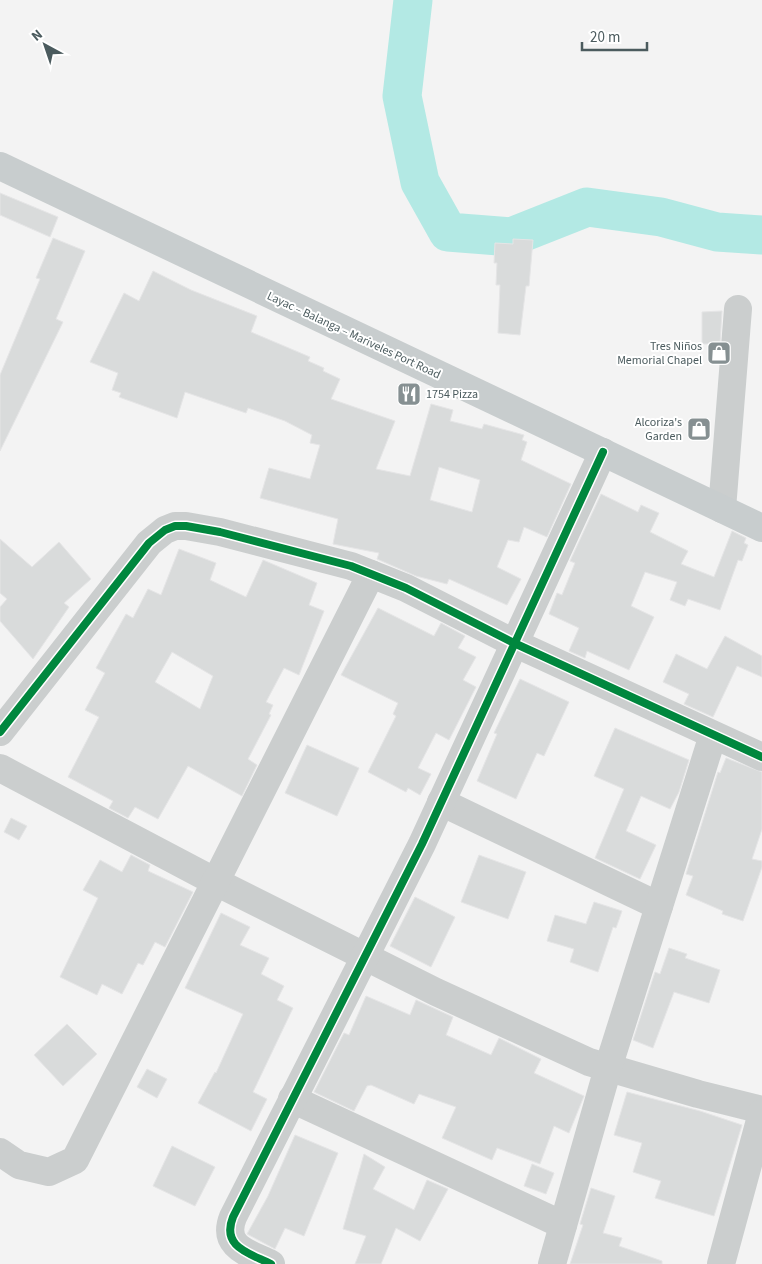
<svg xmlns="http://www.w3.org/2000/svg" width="762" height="1264" font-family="'Source Sans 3',sans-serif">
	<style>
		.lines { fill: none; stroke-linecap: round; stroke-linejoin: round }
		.river { stroke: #b3e9e4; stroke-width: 39 }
		.building { fill: #d9dbdb; stroke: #e5e5e6; fill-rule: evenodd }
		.minor { stroke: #cbcece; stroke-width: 28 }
		.major { stroke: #c8cdce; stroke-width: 28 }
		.cycleway-casing { stroke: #fff; stroke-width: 11 }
		.cycleway { stroke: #00873e; stroke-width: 8 }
		.labels { text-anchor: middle; stroke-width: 4; stroke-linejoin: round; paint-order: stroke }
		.street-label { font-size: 12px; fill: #4b5b5e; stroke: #fff }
		.poi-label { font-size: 12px; fill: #4b5b5e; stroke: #fff; text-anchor: end }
	</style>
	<rect width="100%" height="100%" fill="#f3f3f3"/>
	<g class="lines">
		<path class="river" d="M413,0L402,96L420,182L448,232L511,237L587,207L661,217L717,232L762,235"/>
	</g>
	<g class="building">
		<path d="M0,193L58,217L50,237L0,215Z"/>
		<path d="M53,238L85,251L56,319L63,322L0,451V375L40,279L36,278Z"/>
		<path d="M513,239L533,240L529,286H526L520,335L498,333L500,285H496L497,263H494L495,243L513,244Z"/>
		<path d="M153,271L191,290L257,316L251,332L310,357L308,361L324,368L323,371L340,379L331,399L395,421L376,469L410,476L431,404L453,410L450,421L482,429L484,424L524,435L522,440L527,442L521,460L571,484L547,537L524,527L519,542L508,540L497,567L521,579L507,605L449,579L447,584L416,576L377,559L379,553L333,544L338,519L260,498L269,468L310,479L320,445L310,443L312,435L285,421L248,408L246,413L185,392L177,418L119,397L121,393L112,390L118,373L90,362L124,293L139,301ZM439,467L480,480L472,512L430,500Z"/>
		<path d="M722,311L720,344H702V312Z"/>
		<path d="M601,494L638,512L641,505L659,513L650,532L688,551L681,564L714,577L732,531L746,538L744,543L748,545L742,561L738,560L720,610L688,599L685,606L670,600L677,582L645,572L631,606L654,617L629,670L587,651L585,658L569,651L579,628L549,614L557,593L562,595L575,563L570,561Z"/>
		<path d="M0,539L32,567L59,542L91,579L64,603L69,607L33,659L0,621V607L7,599L0,593Z"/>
		<path d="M179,549L216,563L210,580L246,597L263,560L317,583L309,605L324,611L299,675L284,668L266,702L273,705L269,714L271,715L248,759L257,765L242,796L188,766L158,819L135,807L128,818L109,808L113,801L68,777L99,717L85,710L105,673L96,668L126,614L133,618L148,589L161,595ZM172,652L213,676L200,709L155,682Z"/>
		<path d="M378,608L434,636L441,623L465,636L458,648L476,657L463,680L476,687L449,740L436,733L418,768L431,774L420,795L408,788L406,792L368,772L396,716L393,714L398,703L341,675Z"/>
		<path d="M725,636L762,656V677L737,666L713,717L684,704L689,694L663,682L676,654L707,669Z"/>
		<path d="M520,679L569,702L544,756L537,753L516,799L477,781L497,734L494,733Z"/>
		<path d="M615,728L689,760L679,792L670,809L641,796L626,831L656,845L640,879L595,858L624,789L594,776Z"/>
		<path d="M307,745L359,768L337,816L285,793Z"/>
		<path d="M726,758L762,772V829L752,859L762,861V867L743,921L722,914L723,911L686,895L693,876L686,874L718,772L720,773Z"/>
		<path d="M11,818L27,826L19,840L4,832Z"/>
		<path d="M131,855L150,865L148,871L193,892L165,947L155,942L143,965L138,963L122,994L102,984L97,995L60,977L98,898L83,890L100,860L122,872Z"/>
		<path d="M479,855L526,872L508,919L461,902Z"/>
		<path d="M415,897L455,917L431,967L390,946Z"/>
		<path d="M594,902L622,911L616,928L613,927L598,972L570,962L574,949L547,941L555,915L586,924Z"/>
		<path d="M221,913L250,927L240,945L269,958L261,974L284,986L277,1000L293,1008L253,1092L267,1099L251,1131L198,1103L215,1072L216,1073L243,1014L185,988Z"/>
		<path d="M669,948L687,954L685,958L720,970L709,1003L674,992L653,1048L633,1040L655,972L660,974Z"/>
		<path d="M366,996L410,1015L416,1000L453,1017L446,1035L491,1055L499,1038L541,1059L534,1073L584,1096L569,1133L554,1126L540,1164L497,1148L492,1160L442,1138L456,1107L419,1094L414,1104L371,1085L367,1086L354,1111L314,1092L344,1033L349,1035Z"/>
		<path d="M67,1024L97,1054L63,1086L34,1055Z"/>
		<path d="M147,1069L167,1079L157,1098L137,1087Z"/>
		<path d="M627,1092L700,1111L742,1125L714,1216L655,1198L661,1181L633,1172L642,1143L614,1135Z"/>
		<path d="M295,1135L338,1153L304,1236L285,1228L275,1249L247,1234L268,1196Z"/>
		<path d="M172,1146L215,1167L195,1206L153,1186Z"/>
		<path d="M364,1154L385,1167L373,1189L414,1210L427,1180L448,1189L420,1241L396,1228L381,1264H355L366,1236L343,1229Z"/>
		<path d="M532,1164L554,1173L546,1194L524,1186Z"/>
		<path d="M591,1188L615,1196L603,1233L622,1238L619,1246L662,1261V1264H570L583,1225L580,1224Z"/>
	</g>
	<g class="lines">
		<g class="minor">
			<path d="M722,509L738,309"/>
			<path d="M0,732L149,543L165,530L175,526H186L220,532L351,566L406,588L514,643L762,757"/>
			<path d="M0,768L216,882L436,992L589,1062L698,1094L762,1110"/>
			<path d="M441,802L659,906"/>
			<path d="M292,1099L563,1225"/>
			<path d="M0,1152L19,1165L49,1172L75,1160L371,574"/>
			<path d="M271,1264C249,1253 221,1247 233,1217L422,844L603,452"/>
			<path d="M552,1264L608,1068L713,735"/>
			<path d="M721,1264L762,1113"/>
		</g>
		<path class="major" d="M0,166L762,528"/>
		<g class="cycleway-casing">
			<g id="cycleway">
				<path d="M0,732L149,543L165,530L175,526H186L220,532L351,566L406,588L514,643L762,757"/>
				<path d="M271,1264C249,1253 221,1247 233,1217L422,844L603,452"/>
			</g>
		</g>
		<use href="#cycleway" class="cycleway"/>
	</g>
	<defs>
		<g id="shop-square" transform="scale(1.25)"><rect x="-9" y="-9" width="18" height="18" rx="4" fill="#869092" stroke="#fff"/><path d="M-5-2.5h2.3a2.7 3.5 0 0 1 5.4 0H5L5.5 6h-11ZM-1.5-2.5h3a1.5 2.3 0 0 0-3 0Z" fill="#fff"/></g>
		<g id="restaurant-square" transform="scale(1.25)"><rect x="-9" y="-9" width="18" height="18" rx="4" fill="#869092" stroke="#fff"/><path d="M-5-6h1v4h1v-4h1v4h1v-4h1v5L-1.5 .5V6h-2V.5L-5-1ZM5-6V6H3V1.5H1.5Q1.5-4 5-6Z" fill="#fff"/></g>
	</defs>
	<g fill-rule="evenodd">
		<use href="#shop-square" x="719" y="353"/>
		<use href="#restaurant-square" x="409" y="394"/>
		<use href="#shop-square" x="699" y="429"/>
	</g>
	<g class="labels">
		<g class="street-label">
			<text transform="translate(354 335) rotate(25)" y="4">Layac – Balanga – Mariveles Port Road</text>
		</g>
		<g class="poi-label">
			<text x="702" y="350">Tres Niños<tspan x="702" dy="14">Memorial Chapel</tspan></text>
			<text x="426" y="398" text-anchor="start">1754 Pizza</text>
			<text x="682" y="426">Alcoriza's<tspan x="682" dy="14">Garden</tspan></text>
		</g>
	</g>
	<g transform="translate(45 45) rotate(320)" stroke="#ffffff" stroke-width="4" paint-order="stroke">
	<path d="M0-4L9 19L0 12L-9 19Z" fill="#4b5b5e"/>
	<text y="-8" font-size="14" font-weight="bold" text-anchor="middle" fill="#4b5b5e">N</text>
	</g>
	<path d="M582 42v8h65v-8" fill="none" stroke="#4b5b5e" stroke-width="2.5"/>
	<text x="590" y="42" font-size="15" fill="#4b5b5e" stroke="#ffffff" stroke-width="4" paint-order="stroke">20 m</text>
</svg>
